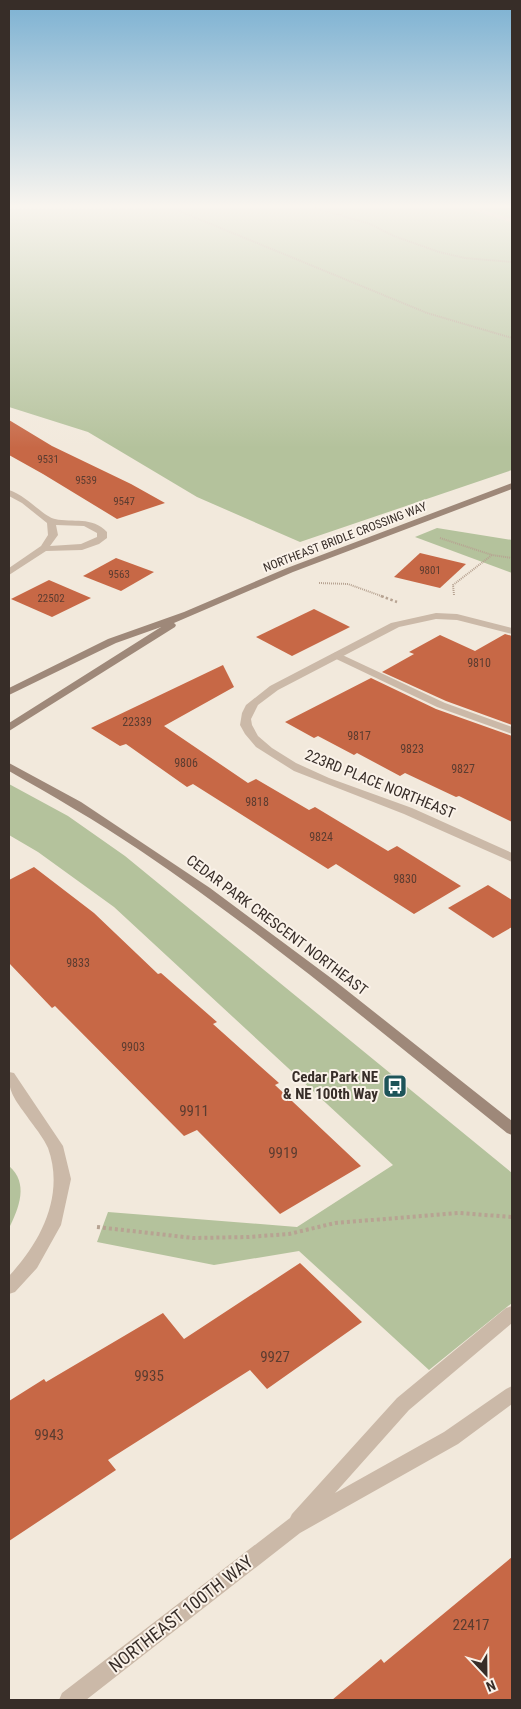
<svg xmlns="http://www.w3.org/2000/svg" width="521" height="1709" font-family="'Roboto Condensed',sans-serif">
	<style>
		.green { fill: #b4c29c }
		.building { fill: #c76846 }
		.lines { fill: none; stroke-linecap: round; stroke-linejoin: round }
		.path-far2 { stroke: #b7a392; stroke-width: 2; stroke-dasharray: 1 1; stroke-linecap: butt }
		.path-far1 { stroke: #b7a392; stroke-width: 2.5; stroke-dasharray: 2.5 2.5; stroke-linecap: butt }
		.path { stroke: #b7a392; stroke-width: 4; stroke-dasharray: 3 3; stroke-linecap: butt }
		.lane { fill: #cbb9a8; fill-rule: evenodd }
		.street { fill: #cbb9a8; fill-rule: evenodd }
		.secondary { fill: #9e8879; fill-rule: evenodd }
		.labels { text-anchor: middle; stroke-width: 4; stroke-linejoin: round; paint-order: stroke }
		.far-number-label { font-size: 11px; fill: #5b3c30 }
		.far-street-label { font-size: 12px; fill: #372d28; stroke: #faf2e9 }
		.number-label { font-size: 12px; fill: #5b3c30 }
		.street-label { font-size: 15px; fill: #372d28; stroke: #faf2e9 }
		.poi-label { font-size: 15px; font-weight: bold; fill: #372d28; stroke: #faf2e9; text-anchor: end }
		.near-number-label { font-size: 15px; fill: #5b3c30 }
		.near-street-label { font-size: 18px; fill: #372d28; stroke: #faf2e9 }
	</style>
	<rect width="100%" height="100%" fill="#f2e9dc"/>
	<g class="green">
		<path d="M512,208V470L300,542L197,497L88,432L9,407V209Z"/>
		<path d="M437,528L512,540V573L415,537Z"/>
		<path d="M9,784L68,816L125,856L512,1173V1303L429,1370L299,1251L214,1265L97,1242L108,1212L297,1227L393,1165L114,907L38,852L9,835Z"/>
		<path d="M9,1166C29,1183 19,1208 9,1228Z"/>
	</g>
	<g class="building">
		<path d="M9,420L52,446L131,484L165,503L117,519L43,474L9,455Z"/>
		<path d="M420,553L466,564L440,588L394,577Z"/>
		<path d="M116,558L154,572L121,591L83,576Z"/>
		<path d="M49,580L91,598L52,617L11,599Z"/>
		<path d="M314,609L350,627L292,656L256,637Z"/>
		<path d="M505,634L512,636V725L446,701L382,672L414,654L409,652L440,635L475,651Z"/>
		<path d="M223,665L234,687L164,726L248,783L256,779L309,810L315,807L388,851L397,846L461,886L414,914L336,864L328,869L193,784L187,787L126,744L120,746L91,728Z"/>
		<path d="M371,678L436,709L512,736V822L459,796L456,797L405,773L400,776L357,753L354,755L318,736L314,738L285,722Z"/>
		<path d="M34,867L94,913L158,974L161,973L217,1022L213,1024L279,1083L275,1085L361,1166L280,1214L197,1130L184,1136L55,1006L52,1008L9,963V880Z"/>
		<path d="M488,885L512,900V927L493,938L448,908Z"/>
		<path d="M300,1263L362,1322L267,1389L250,1370L108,1460L116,1470L9,1541V1401L44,1379L46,1382L163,1313L184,1339Z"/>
		<path d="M512,1557V1700H332L381,1659L384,1663Z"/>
	</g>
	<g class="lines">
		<g class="path-far2">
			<path d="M172,208L427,313L512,338"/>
			<path d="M315,208L370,224L394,236L439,252L465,258L512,262"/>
			<path d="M440,538L492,555L512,558"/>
			<path d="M319,583L348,584L384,597"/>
			<path d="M454,595L453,585L492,555"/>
		</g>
		<path class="path-far1" d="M381,596L397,602"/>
		<path class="path" d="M97,1227L193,1238L248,1237L289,1234L335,1223L459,1213L512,1217"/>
		<path class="lane" d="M336,652L445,703L512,727V734L437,707L332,657L331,655Z"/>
		<g class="street">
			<path d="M466,208H477L512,219V223Z"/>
			<path d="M9,490C26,495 44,517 55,519C73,523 92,516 107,532V538L99,544L82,550L46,551L9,575V568L41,546L48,535L47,523L22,503L9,496ZM56,525L84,526L97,533V537L81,544L50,546L58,535Z"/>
			<path d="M436,613L457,614L512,628V634L457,620L436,619L399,627L278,690L258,705L251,719L252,725L258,736L272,748L296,763L329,778L412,808L512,853V862L404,814L294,771L256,747L245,734L240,725L242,713L246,705L270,686L391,623Z"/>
			<path d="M9,1072L14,1073L63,1146L71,1179L61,1225L37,1268L15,1292L9,1294V1276C41,1242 65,1195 48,1148C44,1139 37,1130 31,1122C19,1104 7,1094 9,1072Z"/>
			<path d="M512,1306V1323L409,1410L335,1493L444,1432L506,1389L512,1386V1404L458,1444L300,1533L86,1700H59L62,1693L290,1518L292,1514L397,1398L506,1308Z"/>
		</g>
		<g class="secondary">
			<path d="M512,483V489L293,572L174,623L176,625L175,627L9,731V723L161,627L116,643L9,695V688L108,639L184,612L287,568Z"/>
			<path d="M9,763L81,802L210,888L335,981L512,1121V1135L507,1133C386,1036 267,936 138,849C96,821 53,796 9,771Z"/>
		</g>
	</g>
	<linearGradient id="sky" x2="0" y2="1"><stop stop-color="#7cb1d2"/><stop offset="0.46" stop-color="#f9f5ef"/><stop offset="1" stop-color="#f9f5ef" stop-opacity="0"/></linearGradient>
	<rect width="521" height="448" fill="url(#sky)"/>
	<defs>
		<g id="bus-square" transform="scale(1.25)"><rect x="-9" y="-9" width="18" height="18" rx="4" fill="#1d5459" stroke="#faf2e9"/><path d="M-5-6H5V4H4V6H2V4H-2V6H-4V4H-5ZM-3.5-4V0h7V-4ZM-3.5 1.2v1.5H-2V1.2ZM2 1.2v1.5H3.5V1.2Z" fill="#fff"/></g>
	</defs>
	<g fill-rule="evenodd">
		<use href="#bus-square" x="395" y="1086"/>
	</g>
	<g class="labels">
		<g class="far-number-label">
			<text x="48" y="463">9531</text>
			<text x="86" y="484">9539</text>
			<text x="124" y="505">9547</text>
			<text x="430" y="574">9801</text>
			<text x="119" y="578">9563</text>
			<text x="51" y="602">22502</text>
		</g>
		<g class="far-street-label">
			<text transform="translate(345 537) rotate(-21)" y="4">NORTHEAST BRIDLE CROSSING WAY</text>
		</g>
		<g class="number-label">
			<text x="479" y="667">9810</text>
			<text x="137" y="726">22339</text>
			<text x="359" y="740">9817</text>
			<text x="412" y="753">9823</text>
			<text x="186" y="767">9806</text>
			<text x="463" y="773">9827</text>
			<text x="257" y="806">9818</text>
			<text x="321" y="841">9824</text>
			<text x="405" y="883">9830</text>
			<text x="78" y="967">9833</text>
			<text x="133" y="1051">9903</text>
		</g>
		<g class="street-label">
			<text transform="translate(380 784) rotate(22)" y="5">223RD PLACE NORTHEAST</text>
			<text transform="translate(277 925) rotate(37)" y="5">CEDAR PARK CRESCENT NORTHEAST</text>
		</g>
		<g class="poi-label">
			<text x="378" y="1082">Cedar Park NE<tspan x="378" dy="17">&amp; NE 100th Way</tspan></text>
		</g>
		<g class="near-number-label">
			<text x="194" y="1116">9911</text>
			<text x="283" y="1158">9919</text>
			<text x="275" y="1362">9927</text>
			<text x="149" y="1381">9935</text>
			<text x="49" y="1440">9943</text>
			<text x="471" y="1630">22417</text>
		</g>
		<g class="near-street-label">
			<text transform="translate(181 1614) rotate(-38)" y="6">NORTHEAST 100TH WAY</text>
		</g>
	</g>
	<rect width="521" height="1709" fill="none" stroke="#372d28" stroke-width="20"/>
	<g transform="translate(486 1674) rotate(158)" stroke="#faf2e9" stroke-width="4" paint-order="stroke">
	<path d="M0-4L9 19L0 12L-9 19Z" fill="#372d28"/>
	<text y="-8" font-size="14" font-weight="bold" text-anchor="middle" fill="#372d28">N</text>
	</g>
</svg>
